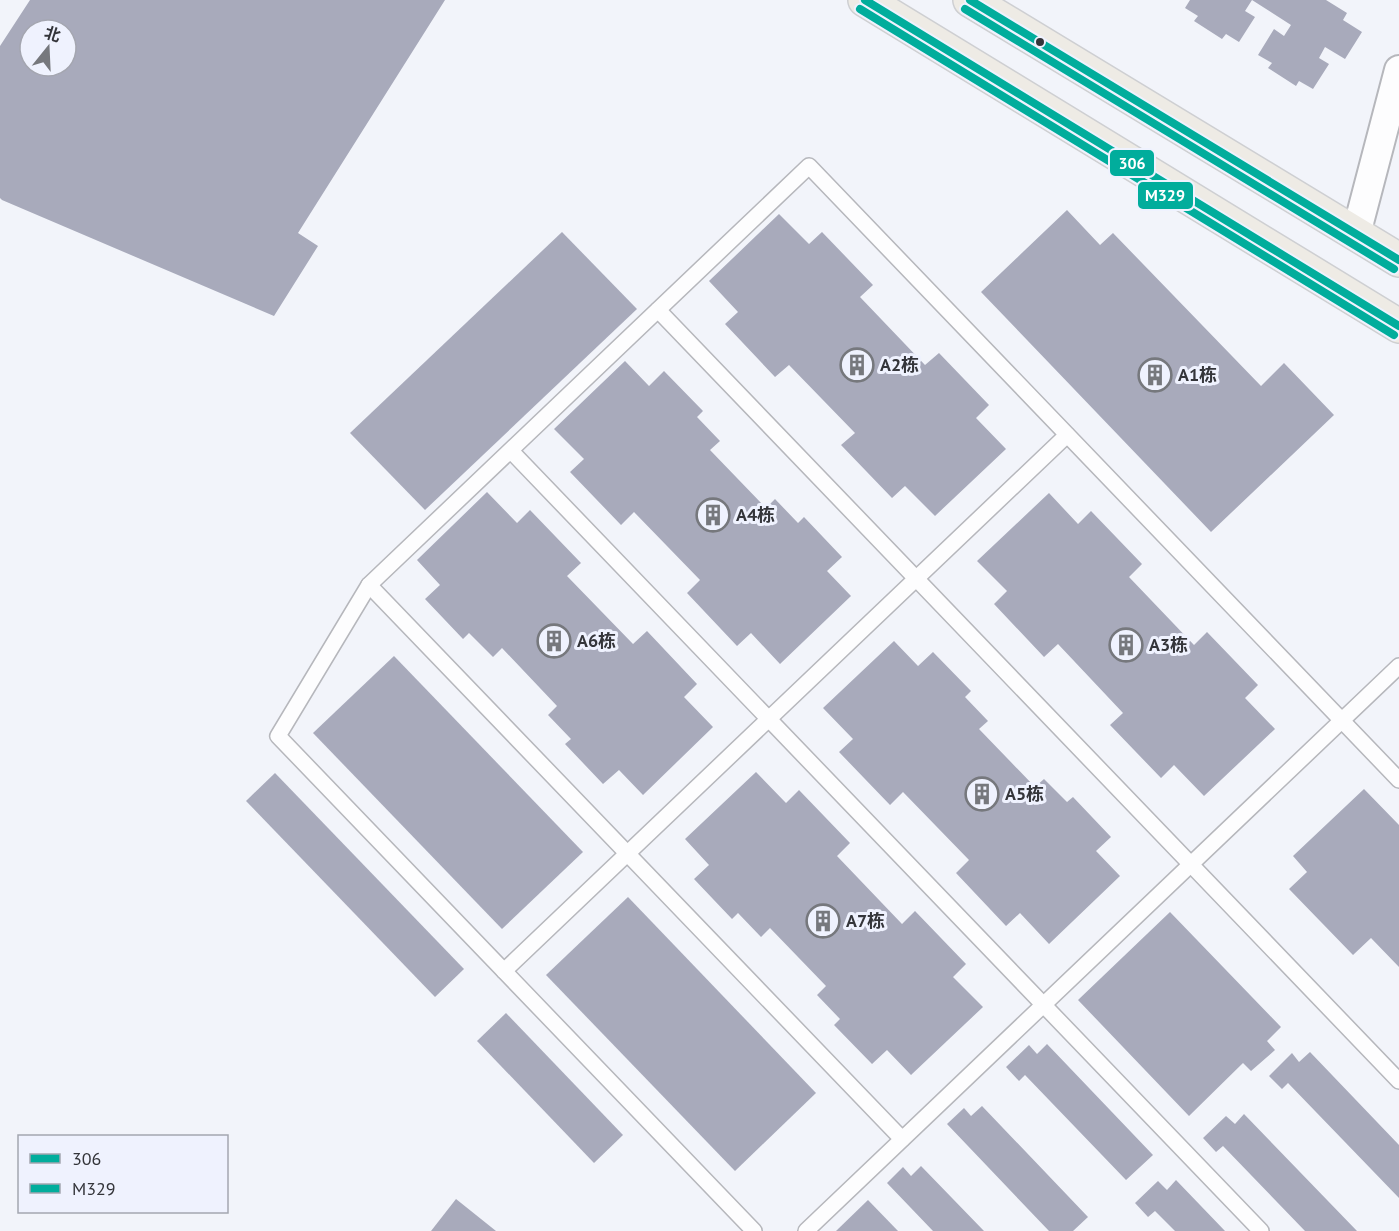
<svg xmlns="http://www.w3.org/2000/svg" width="1399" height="1231" font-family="'PT Sans','Noto Sans SC',sans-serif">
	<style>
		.building { fill: #a8aabb; fill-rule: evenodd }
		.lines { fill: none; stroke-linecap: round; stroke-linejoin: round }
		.lane-casing { stroke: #b6b7bc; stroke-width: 18 }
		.street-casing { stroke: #b6b7bc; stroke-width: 32 }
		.primary-casing { stroke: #cecfd2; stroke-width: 36 }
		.lane { stroke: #fdfdfe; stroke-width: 15 }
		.street { stroke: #fdfdfe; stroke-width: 28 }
		.primary { stroke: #eeebe5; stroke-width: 33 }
		.bus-1-casing { stroke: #eff2fe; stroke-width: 12 }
		.bus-2-casing { stroke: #eff2fe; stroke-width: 12 }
		.bus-1 { stroke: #01ad9c; stroke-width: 8 }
		.bus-2 { stroke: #01ad9c; stroke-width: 8 }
		.bus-dot { fill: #34353a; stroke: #eff2fe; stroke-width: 2 }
		.labels { text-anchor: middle; stroke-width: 6; stroke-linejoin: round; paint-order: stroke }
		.poi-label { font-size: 18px; font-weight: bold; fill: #34353a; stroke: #eff2fe; text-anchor: start }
		.line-badge { stroke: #eff2fe; stroke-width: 2 }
		.badge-label { font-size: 16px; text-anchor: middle; font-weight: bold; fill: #fff }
	</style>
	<rect width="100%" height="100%" fill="#f2f4fa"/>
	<g class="building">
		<path d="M30,0H445L298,233L318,246L274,316L2,200L0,198V46ZM30,30H66V66H30Z"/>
		<path d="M1190,0H1252L1245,11L1255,17L1239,42L1226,34L1222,39L1194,21L1198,16L1185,8Z"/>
		<path d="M1252,0H1326L1347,13L1343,20L1362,32L1345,59L1325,47L1319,58L1329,64L1313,89L1299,81L1296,86L1268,68L1272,63L1258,55L1274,29L1284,36L1291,25Z"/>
		<path d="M1067,210L1100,245L1113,233L1261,386L1284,363L1334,415L1211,532L981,292Z"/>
		<path d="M779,214L809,244L822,232L873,285L860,297L925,365L939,353L989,405L976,418L1006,449L935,516L905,486L892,498L841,445L855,433L789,365L775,377L725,324L738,312L709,281Z"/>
		<path d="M562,232L637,309L425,510L350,433Z"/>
		<path d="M625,361L649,386L664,371L703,411L697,417L720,441L710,450L766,508L775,499L798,523L804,517L842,557L827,571L851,596L780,664L751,633L737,646L687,593L700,580L634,512L621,525L570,472L584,459L554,429Z"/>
		<path d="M487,492L517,523L530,510L581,563L567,576L633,644L647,631L697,684L684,697L713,727L643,795L619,770L603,784L565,744L571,739L548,715L557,706L502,648L493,657L469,633L463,639L425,599L440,585L417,560Z"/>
		<path d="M1049,493L1078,524L1091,511L1142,564L1129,577L1194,645L1207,632L1258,685L1245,698L1275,729L1204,796L1174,765L1161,778L1110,725L1123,713L1058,644L1044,657L994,604L1007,591L977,561Z"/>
		<path d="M894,641L918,666L933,652L971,691L965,697L988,721L979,729L1035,787L1044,779L1067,802L1073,797L1111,837L1096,851L1120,876L1049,944L1020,913L1006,926L956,873L969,860L903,792L890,805L839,752L853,739L823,708Z"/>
		<path d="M394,656L583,852L502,929L313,733Z"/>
		<path d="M756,772L786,803L799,790L850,843L837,856L902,924L915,911L966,964L953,977L983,1007L911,1075L887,1050L872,1064L834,1025L840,1019L817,995L826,986L770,928L761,937L738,913L732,919L694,879L709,865L685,839Z"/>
		<path d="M275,773L464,969L435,997L246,801Z"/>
		<path d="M1364,789L1399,825V967L1371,938L1353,955L1289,889L1307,872L1293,856Z"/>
		<path d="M628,897L816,1093L735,1171L546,975Z"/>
		<path d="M1170,912L1281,1027L1267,1041L1275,1050L1251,1071L1243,1063L1189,1116L1078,1000Z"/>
		<path d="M506,1013L623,1135L594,1163L477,1041Z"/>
		<path d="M1047,1044L1153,1155L1126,1180L1025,1075L1019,1081L1006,1067L1029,1045L1037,1054Z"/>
		<path d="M1310,1052L1399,1145V1198L1288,1083L1282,1089L1269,1076L1292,1053L1299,1062Z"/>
		<path d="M982,1106L1088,1217L1073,1231H1049L947,1124L964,1108L971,1116Z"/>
		<path d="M1244,1114L1357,1231H1305L1223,1146L1216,1152L1203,1138L1226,1116L1235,1124Z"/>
		<path d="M921,1166L984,1231H933L887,1183L903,1167L911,1176Z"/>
		<path d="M1176,1180L1225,1231H1175L1155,1211L1148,1217L1135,1203L1158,1181L1167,1190Z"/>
		<path d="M456,1199L496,1231H431Z"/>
		<path d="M868,1200L898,1231H836Z"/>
	</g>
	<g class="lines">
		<g class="lane-casing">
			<g id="lane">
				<path d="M658,310L1399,1081"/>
				<path d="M511,451L1261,1231"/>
				<path d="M369,585L902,1139"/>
				<path d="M504,971L1067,435"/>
				<path d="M754,1231L278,736L369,585L809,166L1399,780"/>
				<path d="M806,1231L1399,666"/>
			</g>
		</g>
		<g class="street-casing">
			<path id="street" d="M1356,234L1399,70"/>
		</g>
		<g class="primary-casing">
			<g id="primary">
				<path d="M865,0L1399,326"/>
				<path d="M970,0L1399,260"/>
			</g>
		</g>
		<use href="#lane" class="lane"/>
		<use href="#street" class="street"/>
		<use href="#primary" class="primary"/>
		<g class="bus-1-casing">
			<g id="bus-1">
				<path d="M865,0L1399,326"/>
				<path d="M970,0L1399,260"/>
			</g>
		</g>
		<g class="bus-2-casing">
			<g id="bus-2">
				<path d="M860,9L1394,335"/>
				<path d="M965,9L1394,269"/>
			</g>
		</g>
		<use href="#bus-1" class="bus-1"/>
		<use href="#bus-2" class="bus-2"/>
	</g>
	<defs>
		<g id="building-ring" transform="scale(1.725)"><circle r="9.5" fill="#eff2fe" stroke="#76787d" stroke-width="1.5"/><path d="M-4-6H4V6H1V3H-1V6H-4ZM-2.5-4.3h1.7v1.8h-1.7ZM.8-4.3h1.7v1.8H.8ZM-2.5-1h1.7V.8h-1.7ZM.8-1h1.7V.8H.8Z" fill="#76787d"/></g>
	</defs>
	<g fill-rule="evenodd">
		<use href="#building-ring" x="857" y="365"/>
		<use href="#building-ring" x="1155" y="375"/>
		<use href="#building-ring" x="713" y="515"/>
		<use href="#building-ring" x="554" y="641"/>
		<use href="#building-ring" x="1126" y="645"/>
		<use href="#building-ring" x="982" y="794"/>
		<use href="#building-ring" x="823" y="921"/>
	</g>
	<circle class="bus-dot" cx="1040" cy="42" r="5"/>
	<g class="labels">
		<g class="poi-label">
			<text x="880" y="371">A2栋</text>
			<text x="1178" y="381">A1栋</text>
			<text x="736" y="521">A4栋</text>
			<text x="577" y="647">A6栋</text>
			<text x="1149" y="651">A3栋</text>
			<text x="1005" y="800">A5栋</text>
			<text x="846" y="927">A7栋</text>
		</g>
	</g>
	<g class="line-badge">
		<rect x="1109" y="149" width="46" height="28" rx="6" fill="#01ad9c"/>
		<rect x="1137" y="181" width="57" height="29" rx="6" fill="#01ad9c"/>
	</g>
	<g class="badge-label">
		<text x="1132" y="169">306</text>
		<text x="1165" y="201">M329</text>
	</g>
	<rect x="18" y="1135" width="210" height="78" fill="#eff2fe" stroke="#a4a6b0" stroke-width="1.5"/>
	<rect x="30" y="1154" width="30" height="9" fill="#01ad9c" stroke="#a4a6b0" stroke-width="1.5"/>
	<text x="72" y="1165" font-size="18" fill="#34353a">306</text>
	<rect x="30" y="1184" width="30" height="9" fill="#01ad9c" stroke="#a4a6b0" stroke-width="1.5"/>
	<text x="72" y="1195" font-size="18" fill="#34353a">M329</text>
	<g transform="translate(48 48) rotate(18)"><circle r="28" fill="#eff2fe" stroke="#a4a6b0" stroke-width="1.5"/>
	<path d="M0-4.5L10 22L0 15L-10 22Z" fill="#76787d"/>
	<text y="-9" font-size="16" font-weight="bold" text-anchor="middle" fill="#34353a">北</text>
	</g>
</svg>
